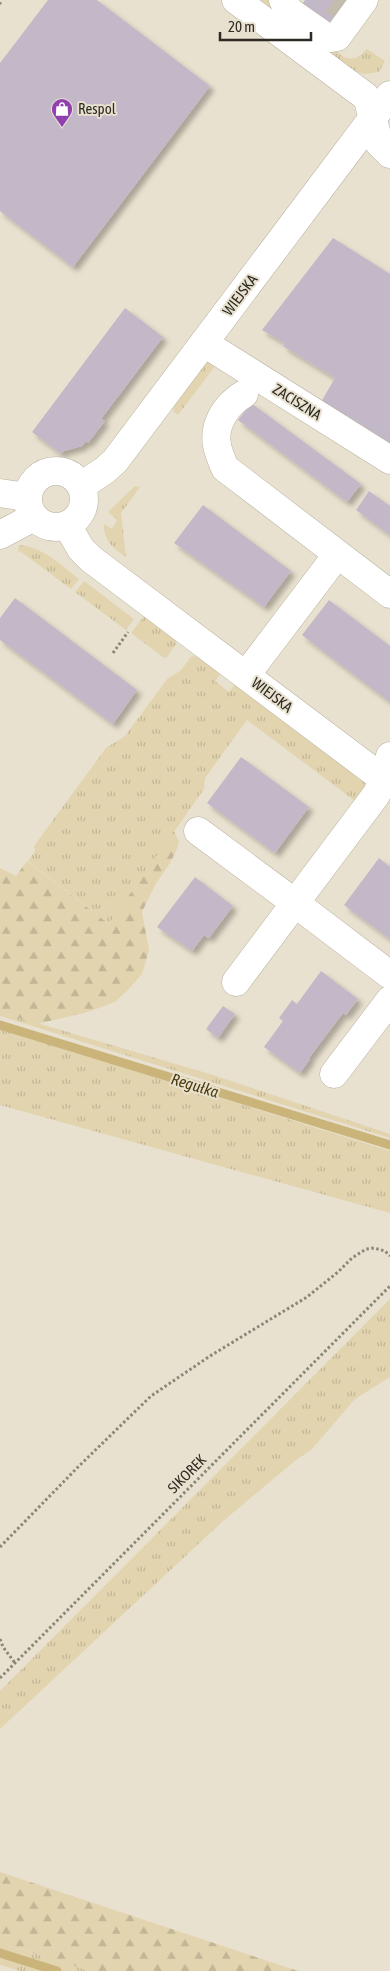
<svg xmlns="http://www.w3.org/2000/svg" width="390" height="1971" font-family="'Asap Condensed',sans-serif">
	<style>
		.grass { fill: url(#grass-tufts) }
		.forest { fill: url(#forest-firs) }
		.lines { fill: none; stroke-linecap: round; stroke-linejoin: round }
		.stream { stroke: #cab47a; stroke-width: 9 }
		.building { fill: #c3b8c8; filter: url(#shadow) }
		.minor-tunnel { stroke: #c3bdad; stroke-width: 28; stroke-dasharray: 28 14; stroke-linecap: butt }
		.minor-casing { stroke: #b9b2a0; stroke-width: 29 }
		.path { stroke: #8b867a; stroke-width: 3; stroke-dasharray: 2.5 2.5; stroke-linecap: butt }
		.minor { stroke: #fff; stroke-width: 28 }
		.labels { text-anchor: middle; stroke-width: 4; stroke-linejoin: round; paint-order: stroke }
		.poi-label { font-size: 15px; fill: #2e2b24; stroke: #e8e1cf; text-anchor: start }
		.street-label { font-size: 15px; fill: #2e2b24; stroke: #e8e1cf }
		.water-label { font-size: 16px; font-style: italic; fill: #4b3b0c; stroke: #e8e1cf }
	</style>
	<defs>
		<pattern id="grass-tufts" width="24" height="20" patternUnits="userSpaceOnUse" patternTransform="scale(1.25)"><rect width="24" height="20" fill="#e2d4af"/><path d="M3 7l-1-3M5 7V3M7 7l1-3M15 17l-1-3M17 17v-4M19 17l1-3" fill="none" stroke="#c2b696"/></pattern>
		<pattern id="forest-firs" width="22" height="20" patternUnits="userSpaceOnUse" patternTransform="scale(1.25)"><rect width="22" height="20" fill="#e2d4af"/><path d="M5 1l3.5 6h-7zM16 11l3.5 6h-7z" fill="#c2b696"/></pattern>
		<filter id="shadow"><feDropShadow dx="4.5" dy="4.5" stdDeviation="2.5" flood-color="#0004"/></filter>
	</defs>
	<rect width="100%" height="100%" fill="#e8e1cf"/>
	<g class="grass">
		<path d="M257,0H268L344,57C355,61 359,57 367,49L385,61L379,72L364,74L354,71Z"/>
		<path d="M209,359L219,361L178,415L174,412L173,405Z"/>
		<path d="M135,486L140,487L121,513L126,557C114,549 103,540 104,524L112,529L117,520L108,512Z"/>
		<path d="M19,545C43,547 60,564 79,579L71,589L20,551L18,553Z"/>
		<path d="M84,581L134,619L126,630L75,592Z"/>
		<path d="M144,616L175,639L176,644L167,657L164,658L131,633Z"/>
		<path d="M198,656L221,673L215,681L229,692L235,684L368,783L359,804L247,720L205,778L204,789L109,924L28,861L35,851L34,846L106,748L125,736L168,678L180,671L191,657Z"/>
		<path d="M0,1012L213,1075L390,1134V1138L0,1016Z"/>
		<path d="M0,1029L390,1151V1213L0,1105Z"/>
		<path d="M390,1299V1377L355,1399L312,1449L296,1460L223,1521L0,1729V1691Z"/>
		<path d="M0,1942L90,1971H20L0,1965Z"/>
	</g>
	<g class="forest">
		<path d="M174,831L179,842L177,849L170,863L155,885L142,912L149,950L142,974L128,990L115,1002L88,1012L37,1024L0,1012V868L16,876L27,861L109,924Z"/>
		<path d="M0,1872L298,1971H90L0,1942Z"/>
	</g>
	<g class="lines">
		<g class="stream">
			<path d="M0,1025L390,1145"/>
			<path d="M0,1953L57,1971"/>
		</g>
	</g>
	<g class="building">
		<path d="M48,0H97L210,86L73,267L0,211V63Z"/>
		<path d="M305,0H347L323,31L297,11Z"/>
		<path d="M333,238L390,274V444L385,441L386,440L321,402L335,378L283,346L285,343L262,330Z"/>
		<path d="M125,308L163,337L101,419L105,421L88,443L86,441L82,446L64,451L61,454L32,432Z"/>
		<path d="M251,403L361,484L347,502L238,420Z"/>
		<path d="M369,491L390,506V535L356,510Z"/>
		<path d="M203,505L291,571L264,607L174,543Z"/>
		<path d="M15,598L137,690L113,724L0,640V618Z"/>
		<path d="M329,600L390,646V702L302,635Z"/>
		<path d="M241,757L309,807L275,853L207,803Z"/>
		<path d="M379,858L390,867V939L344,905Z"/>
		<path d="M195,877L233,906L209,938L204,935L192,951L157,927Z"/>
		<path d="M321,971L358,999L346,1015L343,1013L309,1058L310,1059L300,1073L264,1047L283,1021L279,1018L292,1000L297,1004Z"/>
		<path d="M223,1006L235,1014L218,1038L206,1029Z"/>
	</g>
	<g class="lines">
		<path class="minor-tunnel" d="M334,0L342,6"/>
		<g class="minor-casing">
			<g id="minor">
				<path d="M236,0L365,96L368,100L379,143L390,154"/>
				<path d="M283,0L289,11L326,37L331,38L337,37L364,0"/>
				<path d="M204,343L390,460"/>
				<path d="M244,394C227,404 213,424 217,445C218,452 222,461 225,468L390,594"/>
				<circle cx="56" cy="499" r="28"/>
				<path d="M81,486L105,470L115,461L390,95"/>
				<path d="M0,493L27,497"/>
				<path d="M67,525L81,549L91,559L390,784"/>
				<path d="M0,535L34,517"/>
				<path d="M246,675L337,555"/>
				<path d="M198,831L295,903L376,795L384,779L390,756"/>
				<path d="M236,982L295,903L390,975"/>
				<path d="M334,1074L390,1000"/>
			</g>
		</g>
		<g class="path">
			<path d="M0,2V7"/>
			<path d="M113,653L128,632"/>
			<path d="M0,1547L78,1467L151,1396L210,1356L307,1297L338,1272L352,1258L366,1249L374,1248L385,1251L390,1256"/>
			<path d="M0,1639L3,1647L15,1663"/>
			<path d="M0,1678L390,1286"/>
		</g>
		<use href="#minor" class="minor"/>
	</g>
	<defs>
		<g id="shop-pin" transform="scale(1.125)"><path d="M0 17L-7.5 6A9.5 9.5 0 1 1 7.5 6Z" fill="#9140af" stroke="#e8e1cf"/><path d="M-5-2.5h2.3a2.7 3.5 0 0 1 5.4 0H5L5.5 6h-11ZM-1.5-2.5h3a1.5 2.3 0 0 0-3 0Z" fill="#fff"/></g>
	</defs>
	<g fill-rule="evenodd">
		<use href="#shop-pin" x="62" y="109"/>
	</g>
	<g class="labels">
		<g class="poi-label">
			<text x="78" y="114">Respol</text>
		</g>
		<g class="street-label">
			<text transform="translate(240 295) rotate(-53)" y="5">WIEJSKA</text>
			<text transform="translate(297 402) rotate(32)" y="5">ZACISZNA</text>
			<text transform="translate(272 695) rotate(37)" y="5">WIEJSKA</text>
			<text transform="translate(187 1474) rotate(-45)" y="5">SIKOREK</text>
		</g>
		<g class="water-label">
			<text transform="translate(195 1085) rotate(17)" y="6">Regułka</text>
		</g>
	</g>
	<path d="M220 32v8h91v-8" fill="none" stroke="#2e2b24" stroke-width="2.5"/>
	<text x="228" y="32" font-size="15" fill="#2e2b24" stroke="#e8e1cf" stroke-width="4" paint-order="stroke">20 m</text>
</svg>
